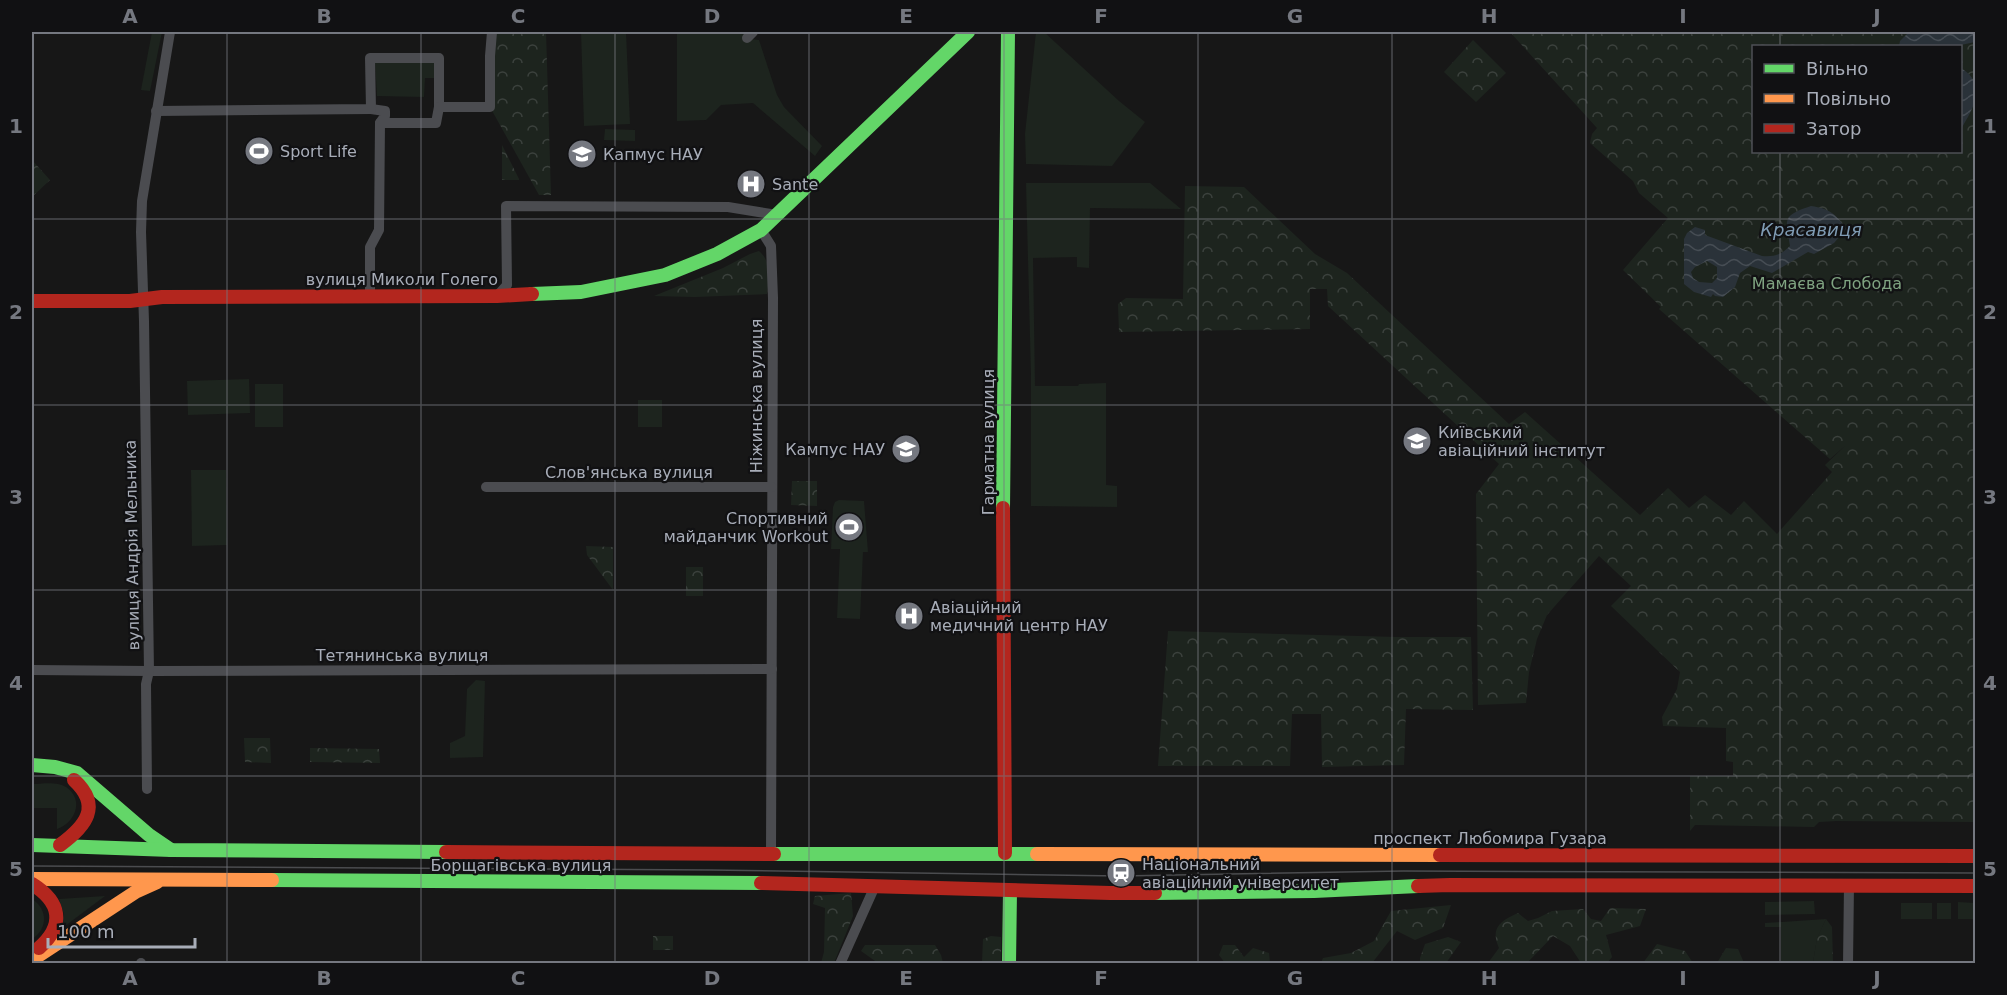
<svg xmlns="http://www.w3.org/2000/svg" width="2007" height="995" viewBox="0 0 2007 995" font-family="'DejaVu Sans',sans-serif">
<defs>
<pattern id="forest-crowns" width="20" height="18" patternUnits="userSpaceOnUse" patternTransform="scale(1.5)"><rect width="20" height="18" fill="#1d241e"/><path d="M2 6a3 3 0 1 1 6 0M12 15a3 3 0 1 1 6 0" fill="none" stroke="#3b413d"/></pattern>
<pattern id="water-waves" width="16" height="10" patternUnits="userSpaceOnUse" patternTransform="scale(1.5)"><rect width="16" height="10" fill="#2a3239"/><path d="M0 5q4-4 8 0t8 0" fill="none" stroke="#464d54"/></pattern>
</defs>
<rect width="100%" height="100%" fill="#171717"/>
<g fill="#1d241e">
<polygon points="152,32 162,32 150,91 141,90"/>
<polygon points="581,32 626,32 630,124 584,126"/>
<polygon points="677,32 745,32 745,35 751,39 759,40 777,95 784,107 822,146 815,156 753,103 721,105 706,120 677,121"/>
<polygon points="1036,32 1044,32 1119,101 1145,122 1112,166 1026,164 1025,134"/>
<polygon points="375,62 436,62 435,78 425,78 424,97 377,96"/>
<polygon points="605,129 635,130 635,141 604,140"/>
<polygon points="1026,183 1150,183 1181,209 1090,208 1089,268 1077,267 1077,257 1033,258 1035,386 1078,386 1079,384 1106,383 1106,485 1117,486 1117,507 1031,506 1031,375"/>
<polygon points="249,379 250,413 188,415 187,381"/>
<rect x="255" y="384" width="28" height="43"/>
<rect x="638" y="400" width="24" height="27"/>
<polygon points="191,470 226,470 227,545 192,546"/>
<polygon points="839,500 864,501 868,552 863,552 860,619 837,618 840,549 831,549 833,507 835,502"/>
<polygon points="476,680 485,681 483,757 450,758 450,743 465,736 467,689"/>
<path d="M32,784C42,784 57,781 66,787C85,800 75,823 57,829V808H32Z"/>
<polygon points="105,896 61,929 64,914 59,899"/>
<path d="M32,899C48,909 48,929 32,939Z"/>
<polygon points="1814,901 1815,914 1765,915 1765,902"/>
<polygon points="1958,902 1975,903 1975,919 1958,919"/>
<rect x="1901" y="903" width="31" height="16"/>
<rect x="1937" y="903" width="14" height="16"/>
<polygon points="1826,919 1817,939 1813,963 1781,963 1781,927 1765,927 1765,923"/>
</g>
<g fill="url(#forest-crowns)" fill-rule="evenodd">
<polygon points="492,32 546,32 551,195 539,195 490,107"/>
<path d="M1510,32H1975V822L1836,821L1819,822L1814,827L1699,825H1695L1690,831V776H1733V762L1726,761V728L1663,726L1662,717L1677,689L1680,672L1611,606L1631,586L1599,556L1547,615L1537,639L1529,672L1526,703L1478,705L1476,494L1499,464L1328,306L1327,289H1310V329L1119,332L1118,304L1126,298L1183,299L1185,186L1244,187L1315,254L1347,273L1509,424L1525,412L1640,515L1668,488L1689,508L1705,495L1731,515L1744,501L1777,534L1832,472L1825,465L1846,445L1830,459L1659,309L1661,307L1623,270L1668,218L1639,193L1633,181L1590,143L1592,134L1597,128ZM1754,46H1960V152H1754Z"/>
<polygon points="1473,40 1506,73 1476,102 1444,72"/>
<polygon points="502,145 519,179 519,180 502,180"/>
<polygon points="32,160 50,180 32,197"/>
<path d="M759,251C772,262 769,279 767,294L695,297L654,296L723,268L750,254Z"/>
<polygon points="792,481 817,481 817,506 791,505"/>
<polygon points="586,546 613,547 613,590 587,555"/>
<rect x="686" y="567" width="17" height="29"/>
<polygon points="1168,631 1397,637 1471,637 1473,710 1406,709 1404,765 1322,767 1321,714 1292,714 1290,766 1158,766"/>
<polygon points="244,738 270,738 271,763 245,762"/>
<polygon points="310,748 379,749 380,763 310,762"/>
<polygon points="851,893 853,916 834,963 821,963 824,952 825,908 813,904 815,896"/>
<polygon points="1451,905 1443,928 1415,940 1397,931 1372,963 1321,963 1323,958 1351,953 1374,941 1391,911"/>
<path d="M1610,908L1646,909L1640,926L1606,935L1612,957L1607,963H1581L1570,946L1553,936L1527,963H1488L1499,948C1490,928 1500,921 1518,913L1528,921L1538,918L1552,911L1583,909L1591,919L1601,921Z"/>
<polygon points="1826,919 1832,927 1833,963 1813,963 1817,938"/>
<rect x="653" y="936" width="20" height="14"/>
<polygon points="991,936 1001,937 1001,963 982,963 983,939"/>
<polygon points="1448,937 1461,942 1446,963 1420,963 1420,958 1425,944"/>
<polygon points="1657,944 1685,951 1693,963 1643,963"/>
<polygon points="865,945 935,945 941,955 943,963 878,963 861,951"/>
<polygon points="1223,945 1235,945 1244,957 1253,948 1269,953 1270,963 1225,963 1219,955"/>
<polygon points="1726,948 1738,949 1744,963 1717,963"/>
</g>
<g fill="url(#water-waves)" fill-rule="evenodd">
<polygon points="1909,32 1975,32 1975,42 1956,46 1899,46 1900,41"/>
<path d="M1961,68C1988,85 1974,107 1961,129Z"/>
<path d="M1811,206C1830,209 1835,213 1846,229L1834,243L1814,254L1808,252L1772,273L1750,266L1740,273L1735,287L1723,297L1715,296L1713,294L1711,297L1694,292L1684,284V239L1687,233L1695,227L1705,230V235L1762,256C1774,257 1781,255 1790,246C1786,219 1781,216 1811,206ZM1707,261L1717,267V278L1712,283L1699,282L1693,278L1691,272L1695,267Z"/>
</g>
<g fill="none" stroke-linecap="round" stroke-linejoin="round">
<g stroke="#4b4c50" stroke-width="10">
<polyline points="747,38 753,32"/>
<polyline points="371,109 385,111 385,116 380,123"/>
<polyline points="156,111 371,109 370,58 439,58 439,107"/>
<polyline points="761,230 771,246 773,298 771,853"/>
<polyline points="370,295 370,247 379,230 380,123 436,123 439,107 490,107 490,56 492,32"/>
<polyline points="497,296 507,285 506,206 728,207 777,215"/>
<polyline points="486,487 772,487"/>
<polyline points="32,670 149,671 772,669"/>
<polyline points="147,789 146,684 149,671 144,321 141,232 142,201 170,32"/>
<polyline points="141,964 141,963"/>
<polyline points="840,964 875,886"/>
<polyline points="1848,964 1849,885"/>
</g>
<g stroke="#63d668" stroke-width="14">
<polyline points="532,294 581,292 665,275 717,254 761,230 968,32"/>
<polyline points="1003,508 1008,32"/>
<polyline points="32,765 55,767 77,773 149,835 171,850"/>
<polyline points="32,845 171,850 446,852"/>
<polyline points="774,854 1037,854"/>
<polyline points="272,880 761,883"/>
<polyline points="1155,893 1314,891 1418,886"/>
<polyline points="1009,964 1010,891"/>
</g>
<g stroke="#ff974d" stroke-width="14">
<polyline points="1037,854 1440,855"/>
<polyline points="32,879 272,880"/>
<polyline points="32,958 38,956 137,891 157,882"/>
</g>
<g stroke="#b3261e" stroke-width="14">
<polyline points="32,301 130,301 162,297 497,296 532,294"/>
<polyline points="1003,508 1005,853"/>
<path d="M60,845C86,826 102,806 74,780"/>
<polyline points="446,852 774,854"/>
<polyline points="1440,855 1976,856"/>
<polyline points="761,883 1110,893 1155,893"/>
<path d="M32,884C61,902 65,925 39,948"/>
<polyline points="1418,886 1450,885 1976,886"/>
</g>
<polyline stroke="#4b4c4f" stroke-width="1.5" points="32,866 711,870 1120,876 1403,871 1976,873"/>
</g>
<path fill="none" stroke="#757880" stroke-width="1.5" stroke-opacity="0.55" d="M227,32V964M421,32V964M615,32V964M809,32V964M1004,32V964M1198,32V964M1392,32V964M1586,32V964M1780,32V46M1780,152V964M32,219H1976M32,405H1976M32,590H1976M32,776H1976"/>
<defs>
<g id="stadium-disc" transform="scale(1.5)"><circle r="9.5" fill="#757880" stroke="#111113"/><path d="M0-5a6.5 5 0 1 0 0 10a6.5 5 0 1 0 0-10ZM-3.5-1.8h7v3.6h-7Z" fill="#fff"/></g>
<g id="university-disc" transform="scale(1.5)"><circle r="9.5" fill="#757880" stroke="#111113"/><path d="M0-5L7-2L0 1L-7-2ZM-4 1L0 2.5L4 1V4Q0 6-4 4Z" fill="#fff"/></g>
<g id="hospital-disc" transform="scale(1.5)"><circle r="9.5" fill="#757880" stroke="#111113"/><path d="M-5-5h3v3.5h4V-5h3V5h-3V1.5h-4V5h-3Z" fill="#fff"/></g>
<g id="station-disc" transform="scale(1.5)"><circle r="9.5" fill="#757880" stroke="#111113"/><path d="M-3-6H3Q5-6 5-4V2Q5 4 3 4L4.5 6H3L1.5 4h-3L-3 6H-4.5L-3 4Q-5 4-5 2V-4Q-5-6-3-6ZM-3.5-4v3h7v-3ZM-3.5 1v1.5H-2V1ZM2 1v1.5H3.5V1Z" fill="#fff"/></g>
</defs>
<g fill-rule="evenodd">
<use href="#stadium-disc" x="259" y="151"/>
<use href="#university-disc" x="582" y="154"/>
<use href="#hospital-disc" x="751" y="184"/>
<use href="#university-disc" x="1417" y="441"/>
<use href="#university-disc" x="906" y="449"/>
<use href="#stadium-disc" x="849" y="527"/>
<use href="#hospital-disc" x="909" y="616"/>
<use href="#station-disc" x="1121" y="873"/>
</g>
<g text-anchor="middle" dominant-baseline="central" stroke-width="4.5" stroke-linejoin="round" paint-order="stroke">
<g font-size="16" fill="#a8adb8" stroke="#111113" text-anchor="start">
<text x="280" y="151">Sport Life</text>
<text x="603" y="154">Капмус НАУ</text>
<text x="772" y="184">Sante</text>
<text x="1438" y="432">Київський<tspan x="1438" dy="18">авіаційний інститут</tspan></text>
<text x="885" y="449" text-anchor="end">Кампус НАУ</text>
<text x="828" y="518" text-anchor="end">Спортивний<tspan x="828" dy="18">майданчик Workout</tspan></text>
<text x="930" y="607">Авіаційний<tspan x="930" dy="18">медичний центр НАУ</tspan></text>
<text x="1142" y="864">Національний<tspan x="1142" dy="18">авіаційний університет</tspan></text>
</g>
<g font-size="16" fill="#a8adb8" stroke="#111113">
<text x="402" y="279">вулиця Миколи Голего</text>
<text transform="translate(756 396) rotate(-90)">Ніжинська вулиця</text>
<text transform="translate(988 442) rotate(-90)">Гарматна вулиця</text>
<text x="629" y="472">Слов'янська вулиця</text>
<text transform="translate(132 545) rotate(-91)">вулиця Андрія Мельника</text>
<text x="402" y="655">Тетянинська вулиця</text>
<text x="1490" y="838">проспект Любомира Гузара</text>
<text x="521" y="865">Борщагівська вулиця</text>
</g>
<g font-size="16" fill="#7fa381" stroke="#111113">
<text x="1827" y="283">Мамаєва Слобода</text>
</g>
<g font-size="18" font-style="italic" fill="#7f9bb3" stroke="#111113">
<text x="1811" y="229">Красавиця</text>
</g>
</g>
<rect width="2007" height="995" fill="none" stroke="#111113" stroke-width="66"/>
<rect x="1752" y="45" width="210" height="108" fill="#111113" stroke="#4d4f55" stroke-width="1.5"/>
<rect x="1764" y="64" width="30" height="9" fill="#63d668" stroke="#4d4f55" stroke-width="1.5"/>
<text x="1806" y="75" font-size="18" fill="#a8adb8">Вільно</text>
<rect x="1764" y="94" width="30" height="9" fill="#ff974d" stroke="#4d4f55" stroke-width="1.5"/>
<text x="1806" y="105" font-size="18" fill="#a8adb8">Повільно</text>
<rect x="1764" y="124" width="30" height="9" fill="#b3261e" stroke="#4d4f55" stroke-width="1.5"/>
<text x="1806" y="135" font-size="18" fill="#a8adb8">Затор</text>
<path d="M48 938v9h147v-9" fill="none" stroke="#a8adb8" stroke-width="3"/>
<text x="57" y="938" font-size="18" fill="#a8adb8" stroke="#111113" stroke-width="4.5" paint-order="stroke">100 m</text>
<rect x="33" y="33" width="1941" height="929" fill="none" stroke="#757880" stroke-width="2"/>
<g font-size="20" text-anchor="middle" font-weight="bold" fill="#757880">
<text x="130" y="23">A</text>
<text x="324" y="23">B</text>
<text x="518" y="23">C</text>
<text x="712" y="23">D</text>
<text x="906" y="23">E</text>
<text x="1101" y="23">F</text>
<text x="1295" y="23">G</text>
<text x="1489" y="23">H</text>
<text x="1683" y="23">I</text>
<text x="1877" y="23">J</text>
<text x="16" y="133">1</text>
<text x="1990" y="133">1</text>
<text x="16" y="319">2</text>
<text x="1990" y="319">2</text>
<text x="16" y="504">3</text>
<text x="1990" y="504">3</text>
<text x="16" y="690">4</text>
<text x="1990" y="690">4</text>
<text x="16" y="876">5</text>
<text x="1990" y="876">5</text>
<text x="130" y="985">A</text>
<text x="324" y="985">B</text>
<text x="518" y="985">C</text>
<text x="712" y="985">D</text>
<text x="906" y="985">E</text>
<text x="1101" y="985">F</text>
<text x="1295" y="985">G</text>
<text x="1489" y="985">H</text>
<text x="1683" y="985">I</text>
<text x="1877" y="985">J</text>
</g>
</svg>
